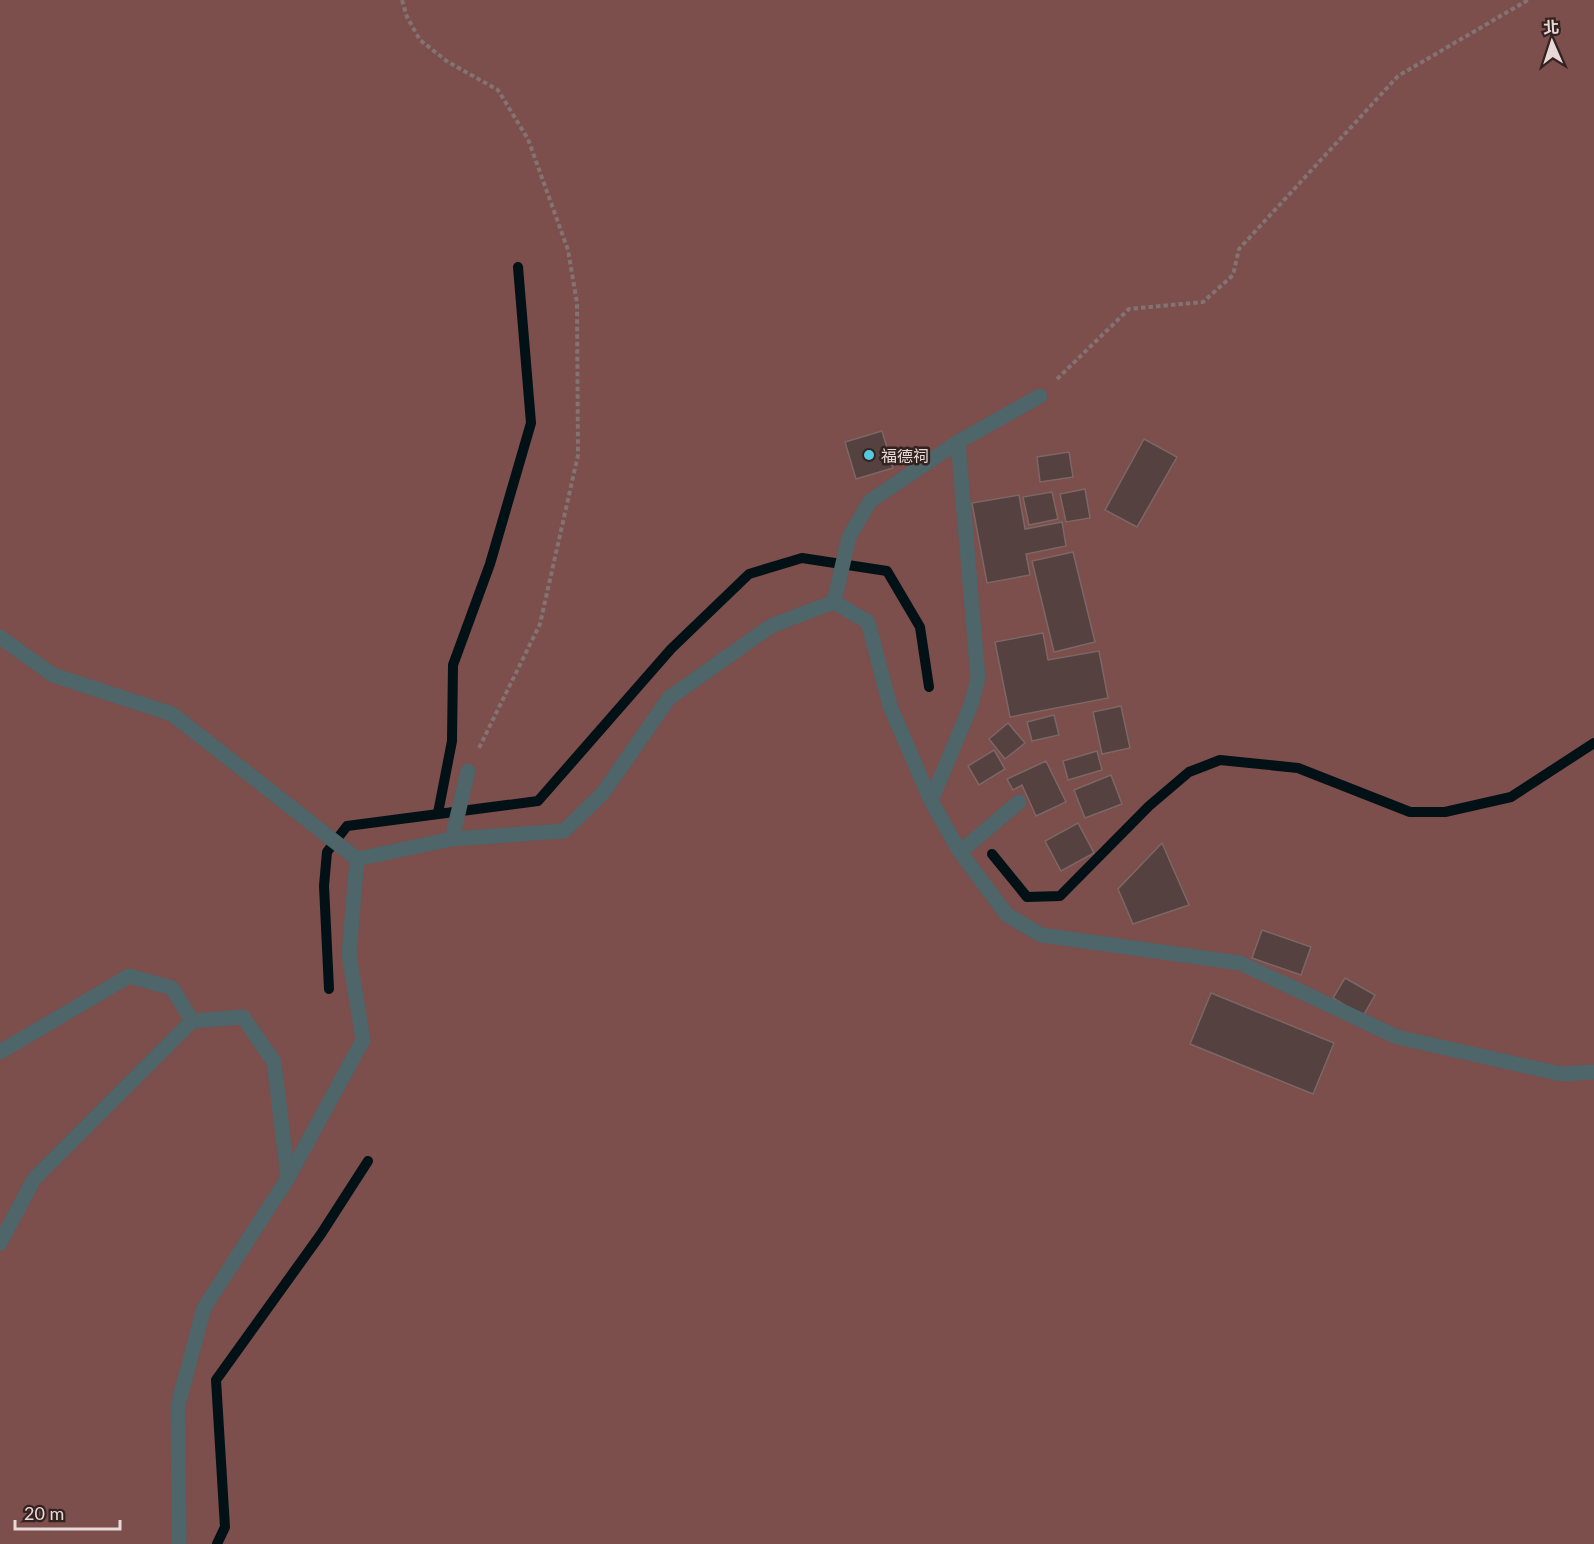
<svg xmlns="http://www.w3.org/2000/svg" width="1594" height="1544" viewBox="0 0 1594 1544" font-family="Lato,'Noto Sans TC',sans-serif">
<rect width="100%" height="100%" fill="#342221"/>
<rect fill="#7c4e4c" x="0" y="0" width="1594" height="1544"/>
<g fill="none" stroke-linecap="round" stroke-linejoin="round">
<g stroke="#021115" stroke-width="10">
<polyline points="438,813 452,741 453,665 490,564 531,423 518,267"/>
<polyline points="992,854 1027,897 1060,896 1149,806 1189,772 1220,760 1298,768 1410,812 1445,812 1511,797 1594,743"/>
<polyline points="329,989 324,886 327,852 347,826 538,801 671,649 749,574 802,558 887,571 920,627 929,687"/>
<polyline points="217,1544 225,1527 216,1380 321,1234 368,1161"/>
</g>
</g>
<g fill="#55413f" stroke="#7d6765" stroke-width="1.5">
<polygon points="882,431 893,468 856,479 845,442"/>
<polygon points="1144,439 1177,457 1137,527 1105,510"/>
<polygon points="1069,452 1073,477 1040,482 1037,457"/>
<polygon points="1085,489 1090,518 1066,522 1060,494"/>
<polygon points="1052,492 1058,519 1029,525 1023,497"/>
<polygon points="1019,495 1025,529 1062,522 1066,546 1026,554 1030,575 987,583 972,503"/>
<polygon points="1073,552 1095,642 1054,652 1032,561"/>
<polygon points="1043,633 1048,660 1099,651 1108,698 1010,717 995,642"/>
<polygon points="1121,706 1130,748 1102,754 1093,712"/>
<polygon points="1054,715 1059,735 1032,741 1027,722"/>
<polygon points="1008,723 1025,743 1005,759 989,739"/>
<polygon points="994,750 1005,769 979,785 968,766"/>
<polygon points="1097,751 1102,770 1068,780 1063,761"/>
<polygon points="1046,761 1066,802 1036,816 1022,785 1013,790 1007,779"/>
<polygon points="1111,775 1122,804 1085,818 1074,790"/>
<polygon points="1078,823 1094,853 1061,871 1045,841"/>
<polygon points="1162,843 1189,905 1133,924 1118,889"/>
<polygon points="1262,930 1311,947 1301,975 1252,958"/>
<polygon points="1345,978 1375,995 1363,1016 1333,998"/>
<polygon points="1211,993 1334,1043 1313,1094 1190,1044"/>
</g>
<g fill="none" stroke-linecap="round" stroke-linejoin="round">
<g stroke="#837372" stroke-width="4" stroke-dasharray="4.5 3" stroke-linecap="butt">
<polyline points="402,0 407,17 420,40 448,62 498,90 528,139 568,250 577,303 578,455 540,624 479,748"/>
<polyline points="1057,379 1129,309 1203,302 1233,275 1239,249 1398,76 1528,0"/>
</g>
<g stroke="#4e6569" stroke-width="15">
<polyline points="834,602 849,537 870,501 958,442 1040,396"/>
<polyline points="0,637 53,675 172,714 357,859"/>
<polyline points="931,801 971,705 978,678 958,442"/>
<polyline points="452,839 468,771"/>
<polyline points="960,852 1019,802"/>
<polyline points="0,1052 129,976 172,988 192,1021 243,1017 274,1062 288,1178"/>
<polyline points="0,1243 34,1179 192,1021"/>
<polyline points="179,1544 178,1405 204,1308 288,1178 363,1040 349,954 357,859 452,839 564,831 603,793 669,698 771,626 834,602 868,622 890,706 931,801 960,852 1007,915 1041,935 1240,963 1397,1037 1561,1074 1594,1072"/>
</g>
</g>
<circle fill="#54cade" stroke="#342221" stroke-width="2" cx="869" cy="455" r="6"/>
<g text-anchor="middle" dominant-baseline="central" stroke-width="5" stroke-linejoin="round" paint-order="stroke">
<g font-size="16" fill="#e6d9d8" stroke="#342221" text-anchor="start">
<text x="881" y="455">福德祠</text>
</g>
</g>
<g transform="translate(1552 42) rotate(357)" stroke="#342221" stroke-width="4.5" paint-order="stroke">
<path d="M0-4.5L10 22L0 15L-10 22Z" fill="#e6d9d8"/>
<text y="-9" font-size="16" font-weight="bold" text-anchor="middle" fill="#e6d9d8">北</text>
</g>
<path d="M15 1520v9h105v-9" fill="none" stroke="#e6d9d8" stroke-width="3"/>
<text x="24" y="1520" font-size="18" fill="#e6d9d8" stroke="#342221" stroke-width="4.5" paint-order="stroke">20 m</text>
</svg>
